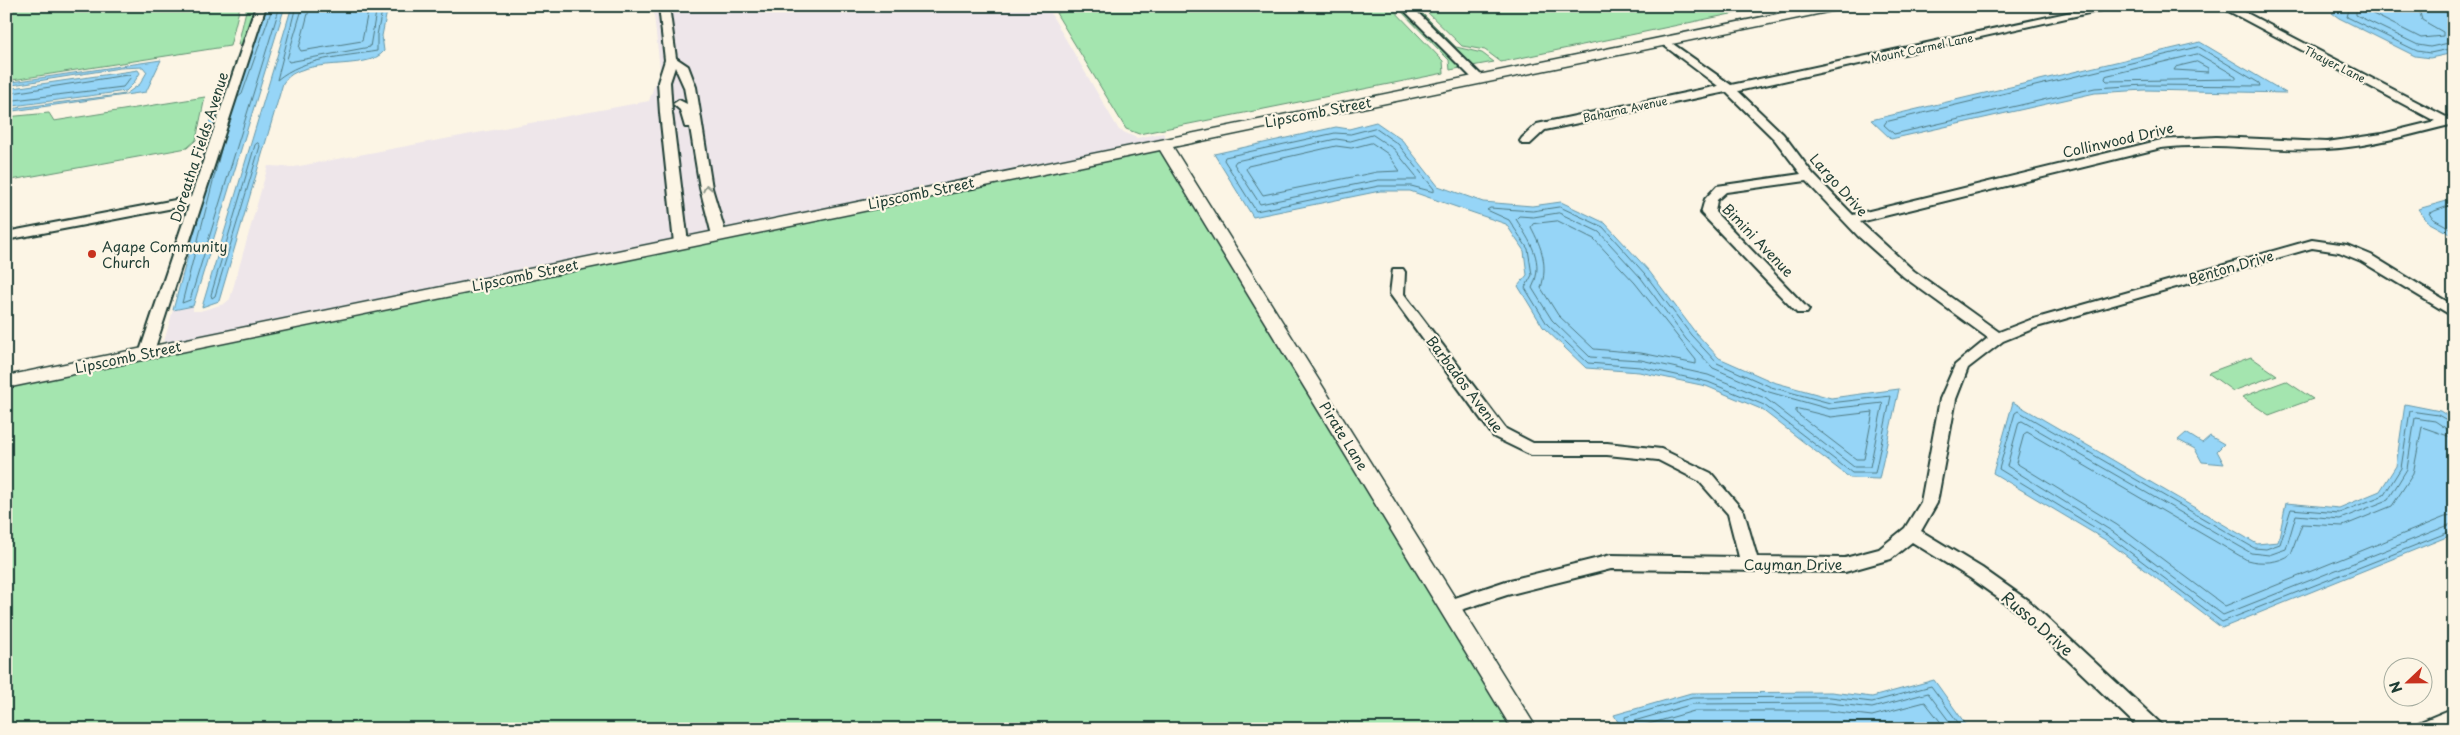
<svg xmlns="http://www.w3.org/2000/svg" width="2460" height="735" viewBox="0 0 2460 735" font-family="'Playpen Sans',sans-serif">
<rect width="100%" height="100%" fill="#fcf5e5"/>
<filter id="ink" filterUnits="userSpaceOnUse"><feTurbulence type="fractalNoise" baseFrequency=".02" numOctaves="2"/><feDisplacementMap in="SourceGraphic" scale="10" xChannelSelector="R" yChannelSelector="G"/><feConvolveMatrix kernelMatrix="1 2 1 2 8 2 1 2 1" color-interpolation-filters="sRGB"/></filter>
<g filter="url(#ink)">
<polygon fill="#eee6ea" points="653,6 1062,6 1064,9 1053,11 1051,14 1119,130 1137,138 1163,133 1166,138 854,206 163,345 173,310 193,306 193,311 200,311 224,304 230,299 268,166 294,167 649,101 660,69"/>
<g fill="#a4e5af" stroke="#629172">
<polygon points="6,6 240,6 230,46 6,81"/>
<polygon points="247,6 268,6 255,42 238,45"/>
<polygon points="1101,6 1390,6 1443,61 1444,73 1139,134 1126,129 1056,13"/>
<polygon points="1396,6 1415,6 1456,47 1482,53 1494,62 1450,70 1449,60"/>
<polygon points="1421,6 1769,6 1501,62 1485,50 1462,46"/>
<polygon points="205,97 196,140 187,148 6,181 6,117 49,113 54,121"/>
<polygon points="1163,143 1525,729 6,729 6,382"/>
<polygon points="2251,357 2277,375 2233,391 2208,373"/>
<polygon points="2286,381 2313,399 2269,415 2242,397"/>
</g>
<g fill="#96d5f7" stroke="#6698a9">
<polygon points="268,6 285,6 193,306 173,310 220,139 202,141 219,97 237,93"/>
<path d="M292,6H388L382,36L384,51C367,73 302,54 283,83L219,301L202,307Z"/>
<polygon points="2354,6 2432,6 2454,16 2454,53 2430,58 2415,56 2339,18 2332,13"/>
<polygon points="2200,42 2286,93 2145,90 2095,93 1891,139 1871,120"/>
<polygon points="161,60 146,92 6,112 9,109 126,94 140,84 147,72 143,67 120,68 6,86 6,83"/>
<polygon points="138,70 140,73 133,84 126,91 6,107 6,89"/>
<polygon points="1376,122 1402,140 1438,186 1483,202 1532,206 1561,202 1605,223 1649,271 1695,332 1719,358 1773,382 1831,398 1899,389 1879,479 1850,478 1761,409 1706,386 1639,372 1586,368 1543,327 1518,286 1527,275 1524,251 1506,224 1410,191 1380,191 1253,217 1214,154 1336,127 1349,129"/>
<polygon points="2454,199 2454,236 2428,222 2418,209"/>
<polygon points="2013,402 2257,544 2278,542 2286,503 2339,508 2380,491 2396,466 2405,404 2440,411 2454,420 2454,534 2222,628 2107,541 1993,473"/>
<polygon points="2186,433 2202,443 2210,436 2224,444 2217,451 2224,464 2202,462 2195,449 2178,440"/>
<polygon points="1934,680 1969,729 1622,729 1614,715 1691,693 1831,692 1872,697"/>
</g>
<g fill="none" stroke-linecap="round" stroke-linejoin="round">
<g stroke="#4f7a82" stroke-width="1">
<path d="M296,6L277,80C304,57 343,57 377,51V35L383,6"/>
<polyline points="303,6 287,59 289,62 370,47 377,6"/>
<polyline points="310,6 299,48 301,51 362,41 369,6"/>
<polyline points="2350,6 2347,17 2417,51 2430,53 2454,48"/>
<polyline points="2356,6 2356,15 2418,45 2430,47 2454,42"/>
<polyline points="2364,6 2365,10 2421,38 2443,36 2443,32 2422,20 2418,6"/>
<polygon points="2199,47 2259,83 2260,86 2145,85 2095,88 1894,134 1884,125 1886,122"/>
<polygon points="2198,54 2236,76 2236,79 2107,81 2105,79 2106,76"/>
<polygon points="2197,62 2208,68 2208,72 2174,70 2176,67"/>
<polyline points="6,94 120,76 129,75 131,77 123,87 6,101"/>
<polyline points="237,98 242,94 273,6"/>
<polygon points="1375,128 1398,144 1434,189 1434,192 1411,186 1379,186 1256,211 1224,160 1225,157 1335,133 1350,134"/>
<polygon points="1373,135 1394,149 1416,176 1416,180 1378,180 1260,204 1234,164 1236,161 1336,139 1350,141"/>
<polyline points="224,138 182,303 190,300 280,6"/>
<polygon points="258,143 260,146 255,163 215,296 212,298 211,295 255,145"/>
<polygon points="1372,143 1388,154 1400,171 1377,172 1263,195 1246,169 1248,166 1336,146 1351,148"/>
<polyline points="2454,204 2429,213 2432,218 2454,230"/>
<polygon points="1560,207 1603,227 1645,274 1691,335 1717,363 1771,387 1830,403 1891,396 1875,473 1852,473 1764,405 1708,382 1640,367 1588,363 1547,324 1525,288 1532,275 1528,249 1509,220 1487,210 1490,208 1532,211"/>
<path d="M1559,213L1599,232L1641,278L1686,339L1713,368L1769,392L1829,409L1883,403L1870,467H1854L1765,398L1708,375L1641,360L1590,357L1552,320L1532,288C1545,261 1530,242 1516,219L1519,216L1533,217Z"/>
<path d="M1558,221L1594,239L1635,283L1696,360V364L1641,353L1594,349L1558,315L1541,288C1548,265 1542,248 1531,227L1533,224Z"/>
<polygon points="1799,409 1831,417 1873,412 1864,459 1856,459 1796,413 1796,410"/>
<polyline points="2454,424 2438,415 2410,411 2401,468 2384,495 2339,513 2291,509 2280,544 2266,549 2254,548 2018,411 2015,413 1999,469 2110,537 2222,622 2454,530"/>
<polyline points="2454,430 2447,429 2435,421 2415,418 2407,469 2388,500 2340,519 2296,515 2286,549 2269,555 2251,553 2022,421 2019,422 2007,466 2113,532 2223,615 2454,523"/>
<path d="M2454,438L2422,427L2413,474L2392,506L2343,526L2302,524L2291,554C2280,563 2260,564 2247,560L2027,432L2024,434L2016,463L2117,525L2225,606L2445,517L2454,516"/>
<polyline points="1626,729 1625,717 1692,698 1830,697 1872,702 1931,686 1963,729"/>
<polyline points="1633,729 1634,721 1693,704 1830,703 1872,708 1928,693 1955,729"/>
<polyline points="1640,729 1642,726 1694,711 1829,711 1872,716 1925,702 1946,729"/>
</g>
<g stroke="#1f3d34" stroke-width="4">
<g id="minor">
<polygon points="256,6 266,6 153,354 146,359 141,357 139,354 189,205 6,240 6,232 191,197"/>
<polygon points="659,6 669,6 676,58 688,66 696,87 712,188 726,235 719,239 712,235 700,188 690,127 685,127 680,110 673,104 679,100 687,104 684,87 675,67 670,82 672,113 688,243 681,247 674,243 660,113 658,82 665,60"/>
<polygon points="1400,6 1411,6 1483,77 1483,81 1475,81"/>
<path d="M2099,6H2120L1738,91L1783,134L1813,174L1853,215L2161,140L2216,137L2327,142L2382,134L2435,121L2219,6H2233L2448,118L2454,116V124C2412,134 2369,147 2326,149C2271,152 2216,141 2161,148L1860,222L1914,271L1999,332L2030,320L2312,240L2347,245L2371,255L2454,306V317L2361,261L2339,252L2312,248L2040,326L2003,341L1968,368L1956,399L1937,503L1921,531L1982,568L2030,602L2160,723L2163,729H2140L2018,612L1970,578L1912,542L1891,559L1845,572L1611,569L1507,595L1449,614L1443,612L1440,607L1443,602L1506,581L1611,555L1739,557L1728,514L1699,481L1658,460L1607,455H1531L1494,437L1390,294L1393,269H1403L1405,272L1404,294L1506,429L1533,443H1607L1661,449L1711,473L1744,512L1757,557L1845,558L1879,549L1905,528L1921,502L1940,399L1955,365L1988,338L1904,277L1858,236L1806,181L1726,192L1717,200L1715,212L1809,310L1807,313H1797L1701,213L1705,199L1717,186L1801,174L1775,140L1726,92L1545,130L1530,144H1522L1520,141L1522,138L1537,124L1718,86L1662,44V40L1666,39L1731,85Z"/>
<polygon points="2454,708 2454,725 2446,729 2415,729 2418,723"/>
</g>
</g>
<g stroke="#1f3d34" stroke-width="3">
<polygon id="tertiary" points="1816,6 1843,6 1837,10 1173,147 1537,729 1512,729 1160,150 6,388 6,376"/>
</g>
<use href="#minor" fill="#fcf5e5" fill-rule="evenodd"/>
<use href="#tertiary" fill="#fcf5e5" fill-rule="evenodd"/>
</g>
<defs><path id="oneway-chevron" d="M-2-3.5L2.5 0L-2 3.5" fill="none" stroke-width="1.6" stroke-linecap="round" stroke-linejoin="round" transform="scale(1.25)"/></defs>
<use stroke="#8e998c" href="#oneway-chevron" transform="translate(707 188) rotate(-102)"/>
</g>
<circle fill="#c8321e" stroke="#fcf5e5" stroke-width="2" cx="92" cy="254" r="5"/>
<g text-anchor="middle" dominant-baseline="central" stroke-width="4.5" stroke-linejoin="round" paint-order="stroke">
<g font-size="11" fill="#1f3d34" stroke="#fcf5e5">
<text transform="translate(1922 48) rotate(-12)">Mount Carmel Lane</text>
<text transform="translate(2335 64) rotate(27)">Thayer Lane</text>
<text transform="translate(1625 109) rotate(-12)">Bahama Avenue</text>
</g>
<g font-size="14" fill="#1f3d34" stroke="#fcf5e5">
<text transform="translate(1318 112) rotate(-11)">Lipscomb Street</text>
<text transform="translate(2118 140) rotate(-13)">Collinwood Drive</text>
<text transform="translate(199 147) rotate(-72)">Doreatha Fields Avenue</text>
<text transform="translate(1839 185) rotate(48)">Largo Drive</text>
<text transform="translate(921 193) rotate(-12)">Lipscomb Street</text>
<text transform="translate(1758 240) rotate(46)">Bimini Avenue</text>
<text transform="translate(2231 267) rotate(-16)">Benton Drive</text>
<text transform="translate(525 275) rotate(-12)">Lipscomb Street</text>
<text transform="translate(128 357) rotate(-12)">Lipscomb Street</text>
<text transform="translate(1465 384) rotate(53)">Barbados Avenue</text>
<text transform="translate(1344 436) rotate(58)">Pirate Lane</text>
<text x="1793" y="564">Cayman Drive</text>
</g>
<g font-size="14" fill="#1f3d34" stroke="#fcf5e5" text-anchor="start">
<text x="102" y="246">Agape Community<tspan x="102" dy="16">Church</tspan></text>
</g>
<g font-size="16" fill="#1f3d34" stroke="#fcf5e5">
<text transform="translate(2038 623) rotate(41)">Russo Drive</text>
</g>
</g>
<rect width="2460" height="735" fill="none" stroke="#fcf5e5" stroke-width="25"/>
<rect x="12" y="12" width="2435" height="710" fill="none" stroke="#1f3d34" stroke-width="2" filter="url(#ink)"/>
<g transform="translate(2408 682) rotate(248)"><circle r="24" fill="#fcf5e5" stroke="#a4ab9e"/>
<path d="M0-4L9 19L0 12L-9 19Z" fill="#c8321e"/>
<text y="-8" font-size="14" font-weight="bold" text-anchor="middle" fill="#1f3d34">N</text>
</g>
</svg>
